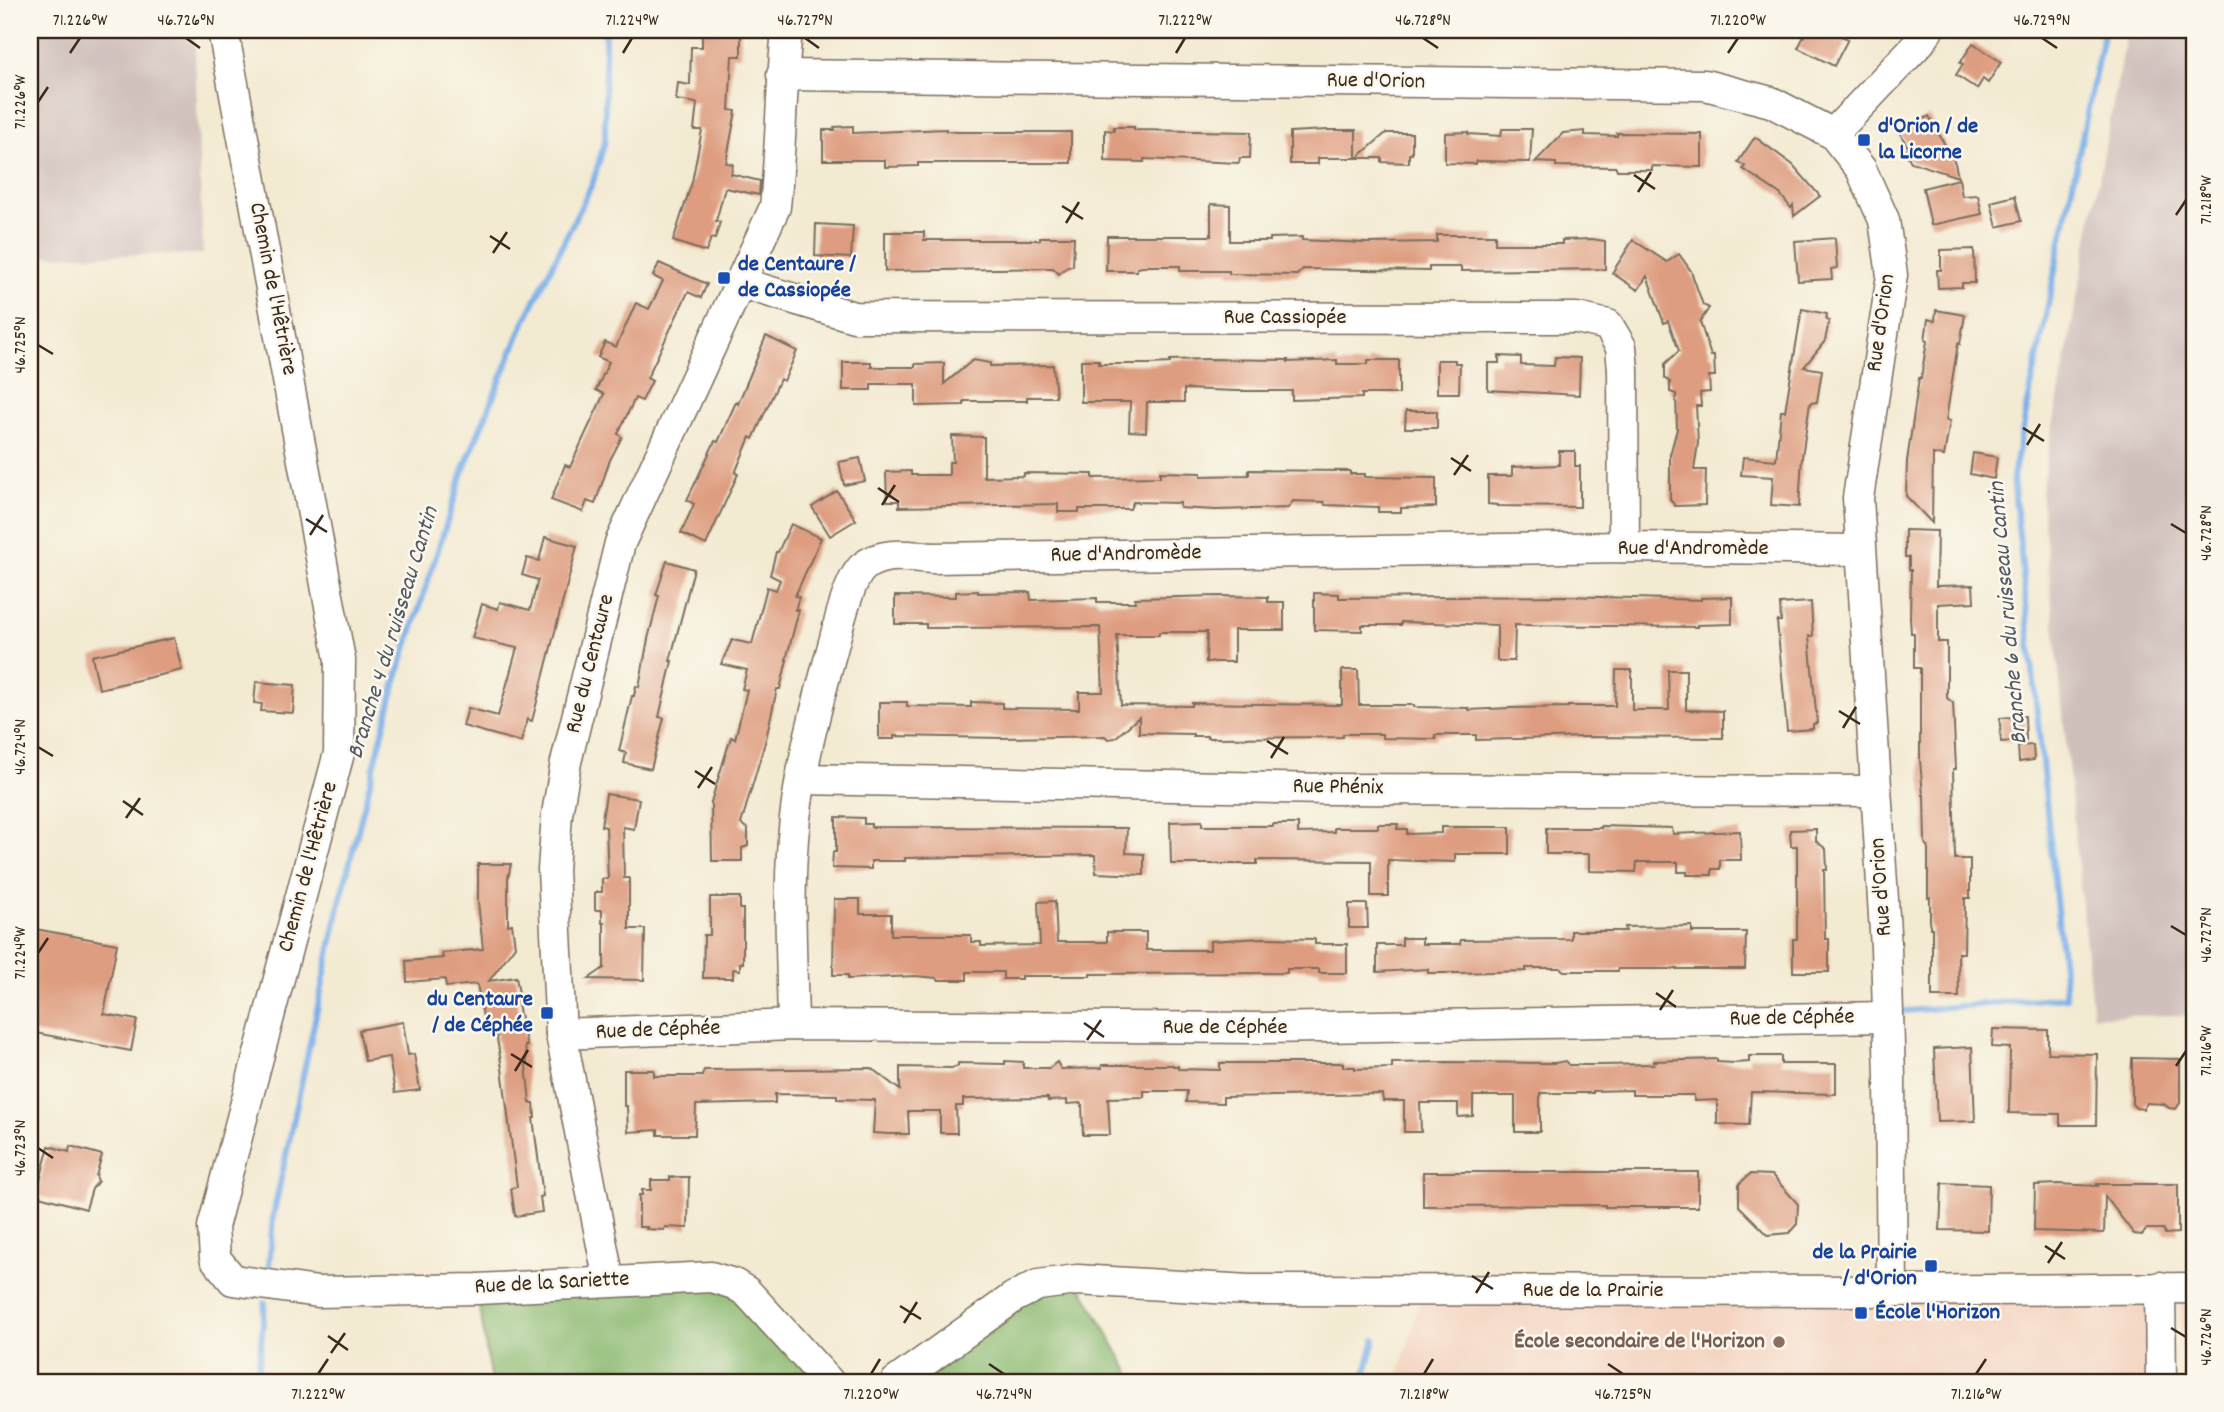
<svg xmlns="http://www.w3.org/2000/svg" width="2224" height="1412" viewBox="0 0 2224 1412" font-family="Dekko,sans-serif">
<rect width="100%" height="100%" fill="#fbf7ec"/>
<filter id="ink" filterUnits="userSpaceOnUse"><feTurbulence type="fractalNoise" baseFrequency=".0143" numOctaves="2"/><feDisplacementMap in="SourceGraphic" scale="14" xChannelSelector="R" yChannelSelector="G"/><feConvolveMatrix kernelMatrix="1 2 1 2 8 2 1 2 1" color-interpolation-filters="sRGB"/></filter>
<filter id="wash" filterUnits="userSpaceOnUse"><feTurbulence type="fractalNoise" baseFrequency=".00686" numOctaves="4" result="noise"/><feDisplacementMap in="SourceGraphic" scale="28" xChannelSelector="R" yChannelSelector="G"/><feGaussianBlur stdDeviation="1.57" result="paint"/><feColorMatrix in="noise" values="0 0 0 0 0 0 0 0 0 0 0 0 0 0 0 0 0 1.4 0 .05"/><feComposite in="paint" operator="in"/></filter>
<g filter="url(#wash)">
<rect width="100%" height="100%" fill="#f3ead2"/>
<g fill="#f4d3c0">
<polygon points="2149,1299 2150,1382 1397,1382 1420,1302"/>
<polygon points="2180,1303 2194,1303 2194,1382 2183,1382"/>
</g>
<g fill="#d0c0bc">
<polygon points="30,30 194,30 203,254 30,256"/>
<polygon points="2127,30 2194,30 2194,1015 2093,1016 2041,491"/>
</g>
<g fill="#8cba72" stroke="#647248" stroke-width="2">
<polygon points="711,1277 829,1382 491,1382 477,1289"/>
<polygon points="1077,1280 1135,1382 896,1382 1014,1297"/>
</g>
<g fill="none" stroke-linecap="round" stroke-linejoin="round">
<g stroke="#7bb0e9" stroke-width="6">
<polyline points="1905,1011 2066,997 2013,477 2104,30"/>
<polyline points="269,1267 273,1216 342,893 397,677 465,466 523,325 593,182 605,141 605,30"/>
<polyline points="257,1382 265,1303"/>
<polyline points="1363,1382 1375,1340"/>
</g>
</g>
<g id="blocks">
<g fill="#de9d80">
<polygon points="702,30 741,30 741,56 732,56 729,110 736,111 726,163 733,164 731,174 760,181 759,195 725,188 716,221 720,222 715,239 711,238 706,252 673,241 692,182 702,130 694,130 697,103 676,100 678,83 690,85 691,47 702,47"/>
<polygon points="1807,30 1839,30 1837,34 1848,39 1834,66 1798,48"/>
<polygon points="1973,43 2001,62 1988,83 1983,79 1977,89 1956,75 1963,64 1960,63"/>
<polygon points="1929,116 1955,163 1958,177 1911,162 1906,153 1908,147 1899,132"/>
<polygon points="853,126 853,133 946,129 946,131 958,132 1071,132 1071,163 918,163 918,166 885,167 885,160 823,160 823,130 835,130 834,127"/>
<polygon points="1114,127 1134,127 1134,130 1251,132 1250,158 1240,158 1239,163 1144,159 1144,162 1105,161 1105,130 1114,131"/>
<polygon points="1502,129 1532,129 1530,162 1476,161 1476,164 1445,163 1445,133 1468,132 1468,134 1501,136"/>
<polygon points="1328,130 1356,130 1356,158 1318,158 1318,164 1290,164 1290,132"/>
<polygon points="1585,131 1585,135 1617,136 1617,133 1702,134 1702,167 1652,166 1652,170 1617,170 1616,167 1556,166 1556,163 1535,162 1563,133"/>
<polygon points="1386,133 1412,133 1412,154 1409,154 1409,163 1382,162 1382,158 1357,158"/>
<polygon points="1755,137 1793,165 1820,196 1794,216 1793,205 1791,208 1780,194 1743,169 1745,166 1738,162"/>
<polygon points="1959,179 1962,196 1978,195 1982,214 1931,225 1923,188"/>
<polygon points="2015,196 2021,221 1997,227 1991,202"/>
<polygon points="1211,204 1230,205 1230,241 1270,241 1270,238 1302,237 1302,240 1365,243 1437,242 1437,235 1495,235 1495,244 1562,244 1562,240 1592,239 1605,241 1605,269 1461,271 1461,267 1429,267 1429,271 1303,269 1297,275 1229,274 1229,271 1180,271 1180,266 1149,266 1137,268 1137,271 1106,271 1107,236 1211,236"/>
<polygon points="816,224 853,226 851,258 815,256"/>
<polygon points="885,232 924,232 924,240 1040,240 1040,237 1074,237 1073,266 1067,267 1059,274 1053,268 885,271"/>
<polygon points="1835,238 1837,268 1831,269 1832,279 1798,281 1795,241"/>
<polygon points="1633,240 1667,262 1679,254 1691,271 1703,305 1709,308 1700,322 1711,356 1714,356 1715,376 1709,376 1710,392 1700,393 1701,406 1696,406 1698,443 1694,470 1706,470 1705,505 1675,506 1670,499 1670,455 1677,429 1676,394 1670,392 1670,382 1665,378 1665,364 1679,351 1668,321 1664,323 1647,276 1638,290 1612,273"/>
<polygon points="1974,249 1975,283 1962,283 1962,287 1938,288 1937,270 1941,270 1941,250"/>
<polygon points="659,263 707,284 701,298 688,292 647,378 652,381 642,401 635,398 618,434 622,437 610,460 595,504 587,501 583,512 551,500 565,465 570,467 604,394 596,390 609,362 598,357 605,342 616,347 636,303 649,309 663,281 653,276"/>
<polygon points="1802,309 1827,314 1826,320 1829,321 1825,341 1804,367 1822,370 1817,402 1810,403 1802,457 1799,507 1771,505 1773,477 1741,475 1743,457 1776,460 1781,411 1785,411"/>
<polygon points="1936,310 1965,315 1960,344 1958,343 1946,420 1950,421 1944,456 1933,454 1932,523 1906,496 1907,461 1919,378 1921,378 1927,341 1925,340 1928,319 1935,321"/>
<polygon points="766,336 797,351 784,381 780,379 753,439 750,437 735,473 738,474 706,545 681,533 694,504 687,500 715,441 718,442 736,402 738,404"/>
<polygon points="1499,356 1521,357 1521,365 1554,366 1555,357 1580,358 1579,395 1488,390 1488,363 1499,363"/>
<polygon points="1209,359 1288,360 1288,362 1337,360 1337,364 1368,364 1368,360 1399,360 1399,394 1362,394 1362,398 1292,400 1292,391 1236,391 1184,389 1184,402 1147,402 1146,432 1129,431 1130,402 1081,402 1081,360 1099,360 1099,364 1150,364 1170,363 1170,360"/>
<polygon points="973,360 990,363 990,366 1053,365 1056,397 1027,397 1027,401 964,401 964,405 916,406 916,384 871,384 871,390 843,390 843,362 871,362 871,367 915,367 915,364 944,363 944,384"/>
<polygon points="1437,360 1455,360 1455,363 1460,363 1459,393 1437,393"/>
<polygon points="1406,411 1437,411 1437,428 1405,428"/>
<polygon points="952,436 984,437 984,477 1024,476 1024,473 1093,474 1093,478 1160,477 1160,472 1201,473 1201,476 1249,475 1249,470 1350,471 1350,474 1365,474 1365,477 1436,478 1436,507 1401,508 1401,512 1378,512 1378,507 1325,505 1324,502 1293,501 1288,508 1215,510 1180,508 1180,503 1133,502 1130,509 1079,509 1079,512 1058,512 1058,504 899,507 899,501 887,501 886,472 911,471 911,475 949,475 949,462 953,462"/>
<polygon points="1559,451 1575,451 1575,466 1580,466 1580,507 1497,506 1497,505 1488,504 1488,476 1512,476 1512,467 1559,465"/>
<polygon points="1973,453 1997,457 1994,479 1970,474"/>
<polygon points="860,458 865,481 844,485 839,462"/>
<polygon points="837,491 856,520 830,536 812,507"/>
<polygon points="791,524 821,538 795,596 799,597 795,610 799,610 786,660 787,660 780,689 777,689 766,739 741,824 748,829 748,846 742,848 742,861 712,861 711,802 731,737 735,739 747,690 742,689 747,670 721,664 732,640 752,644 767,587 776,590 780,580 770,575 776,552 778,552"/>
<polygon points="1905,530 1937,531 1936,586 1973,585 1974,602 1938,604 1938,642 1947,642 1947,698 1953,703 1956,769 1953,769 1955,859 1970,859 1970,898 1965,898 1964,953 1958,953 1959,997 1932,997 1932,928 1930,928 1930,897 1928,898 1928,848 1925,843 1924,795 1923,795 1920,760 1920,668 1914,668 1914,633 1911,633 1910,618 1911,570 1909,570 1909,557 1905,557"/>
<polygon points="545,537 577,546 532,721 527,719 521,742 463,726 468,708 498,716 517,648 472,638 482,604 498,609 500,602 530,610 538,580 522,575 527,558 539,561"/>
<polygon points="667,561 694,569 670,661 672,661 659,717 664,718 651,769 624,763 626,753 619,751 632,696 634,696 636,686 639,687 648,639 659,596 656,595"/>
<polygon points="978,591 978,593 1030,592 1031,600 1097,598 1097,602 1135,602 1135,598 1219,596 1268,597 1268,602 1284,602 1284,630 1234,630 1234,662 1206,662 1207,632 1159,632 1159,635 1117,635 1121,705 1192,706 1192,703 1342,705 1342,670 1358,670 1359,705 1414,705 1414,707 1469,708 1469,710 1509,708 1568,707 1568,706 1615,706 1616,670 1632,670 1632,710 1669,710 1668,670 1686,670 1686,710 1723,711 1723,738 1584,737 1476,740 1476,735 1435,735 1436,739 1382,738 1382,734 1343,734 1343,737 1207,738 1207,736 1193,736 1193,734 1139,733 1139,717 1115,738 1108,739 1105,736 1002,738 894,736 894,739 879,739 879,702 907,702 907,706 971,707 971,702 1002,703 1002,708 1079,709 1079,692 1103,692 1100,627 926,628 926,624 895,624 895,596 956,597 956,592"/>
<polygon points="1314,593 1339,594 1339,598 1566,596 1701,600 1701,598 1732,597 1732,624 1697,625 1697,627 1515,625 1514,661 1497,661 1497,625 1401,622 1401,625 1362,625 1362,631 1314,630"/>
<polygon points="1811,602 1813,636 1809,636 1817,723 1813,724 1813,729 1787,731 1777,621 1781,621 1780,604"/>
<polygon points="174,638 182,670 99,689 92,656"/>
<polygon points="256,682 295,685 293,713 261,711 262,704 254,703"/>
<polygon points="2025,716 2026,740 2001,742 2000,718"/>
<polygon points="2033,745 2034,760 2019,762 2018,746"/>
<polygon points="606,794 639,799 634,829 623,827 624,878 629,878 629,929 645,929 644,980 588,979 604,968 604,923 602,923 602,910 595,910 595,892 602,892 602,879 608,879 606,827 601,826"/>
<polygon points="836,817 864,818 864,824 871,824 871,827 1127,828 1126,853 1144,854 1144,875 1096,873 1095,855 905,858 905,861 871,861 871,869 832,868 833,852 836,852"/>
<polygon points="1202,821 1202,826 1273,826 1273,824 1298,824 1298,833 1334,832 1334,828 1378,828 1378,824 1398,824 1397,829 1407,829 1407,834 1441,833 1441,827 1510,827 1510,854 1455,854 1455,862 1388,860 1388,896 1371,896 1371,861 1257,860 1257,864 1171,864 1170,822"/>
<polygon points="1601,826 1672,828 1673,834 1740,831 1741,860 1720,860 1720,869 1712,869 1712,875 1687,875 1687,872 1678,872 1678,862 1637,862 1636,872 1589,871 1589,854 1546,854 1546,828 1601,828"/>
<polygon points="1816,829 1816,841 1826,849 1827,870 1824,870 1825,939 1829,939 1829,972 1793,972 1793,939 1797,939 1797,846 1791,846 1790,830"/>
<polygon points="478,864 511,864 508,878 508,925 512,924 515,946 489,981 516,977 520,999 517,1000 527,1046 525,1046 527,1064 526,1065 530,1103 534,1103 535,1118 533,1118 543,1196 540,1197 542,1212 515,1216 511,1188 517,1187 502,1068 496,1033 486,1033 477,984 446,987 445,979 407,982 406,961 443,958 442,953 483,949 478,902"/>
<polygon points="710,897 740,897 740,909 743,909 743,963 740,963 740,970 733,969 733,978 703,978 704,935 710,935"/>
<polygon points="834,899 860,899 860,914 891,914 891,935 971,935 971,942 981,942 981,946 1040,945 1038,902 1055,901 1057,942 1107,942 1107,932 1146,932 1146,950 1210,950 1210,941 1263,938 1315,939 1315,944 1347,944 1347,973 1319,973 1319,969 1287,969 1287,973 1090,974 1090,976 1021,976 1021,979 1003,979 1003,972 967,972 967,980 937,980 937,978 915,976 848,979 848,975 833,975"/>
<polygon points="1349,904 1367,904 1368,928 1349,928"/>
<polygon points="1692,926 1692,932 1746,932 1745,969 1618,969 1618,971 1564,971 1560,968 1526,968 1526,971 1458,973 1428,973 1428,969 1377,972 1377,945 1402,945 1402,938 1422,938 1422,944 1460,944 1461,940 1571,939 1571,931 1626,931 1625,927"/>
<polygon points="30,928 117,944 104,1014 137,1020 131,1051 30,1032"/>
<polygon points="403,1022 408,1055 414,1054 420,1090 395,1093 389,1057 365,1061 359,1030"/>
<polygon points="1993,1029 2048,1030 2048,1053 2097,1054 2096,1125 2060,1125 2060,1114 2009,1113 2010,1048 1992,1047"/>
<polygon points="1972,1047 1975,1121 1937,1122 1934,1049"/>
<polygon points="1749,1056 1781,1056 1781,1064 1836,1064 1836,1094 1751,1092 1749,1125 1717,1124 1717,1100 1694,1101 1694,1095 1632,1095 1632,1090 1593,1091 1593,1093 1540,1093 1540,1132 1515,1132 1515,1096 1473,1096 1473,1116 1458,1117 1458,1103 1420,1103 1421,1132 1404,1132 1404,1101 1383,1101 1382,1094 1223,1097 1223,1103 1186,1102 1187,1091 1144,1091 1144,1097 1108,1098 1110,1135 1083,1135 1082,1103 1067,1104 1067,1100 1048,1101 1048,1098 963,1099 963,1106 956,1106 957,1133 940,1133 940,1111 908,1111 909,1134 889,1134 873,1133 875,1100 837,1099 837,1095 775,1094 775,1103 696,1105 695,1135 658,1135 658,1130 628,1132 627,1106 624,1106 624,1070 654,1070 654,1076 702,1076 704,1070 871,1068 900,1090 900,1067 952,1068 958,1066 958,1063 1005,1064 1005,1061 1023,1062 1023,1068 1049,1068 1057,1062 1061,1069 1102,1068 1102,1065 1173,1065 1173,1066 1178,1066 1178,1069 1220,1070 1220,1063 1343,1063 1343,1067 1355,1067 1355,1069 1392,1068 1392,1063 1444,1062 1555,1063 1565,1061 1569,1065 1602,1065 1654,1064 1654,1061 1717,1059 1717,1062 1734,1063 1749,1062"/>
<polygon points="2132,1058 2180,1059 2180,1103 2176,1109 2169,1108 2164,1104 2147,1103 2143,1109 2136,1108 2132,1104"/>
<polygon points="49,1146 69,1152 70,1146 102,1155 96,1176 98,1181 92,1189 86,1209 39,1196 39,1192 37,1192"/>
<polygon points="1423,1172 1698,1172 1698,1207 1605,1207 1605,1205 1423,1206"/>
<polygon points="1750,1174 1772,1175 1798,1204 1797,1224 1789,1233 1768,1235 1739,1206 1739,1184"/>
<polygon points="670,1177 689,1177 688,1228 665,1227 664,1230 646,1229 647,1227 639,1227 639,1195 642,1195 642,1190 651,1190 651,1180 670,1180"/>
<polygon points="1942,1183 1989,1185 1988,1231 1940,1230"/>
<polygon points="2058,1184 2098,1186 2097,1184 2178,1184 2178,1233 2165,1234 2163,1229 2147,1229 2142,1235 2134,1234 2105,1196 2104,1233 2034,1231 2035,1185"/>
</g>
</g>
</g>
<g filter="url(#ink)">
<use href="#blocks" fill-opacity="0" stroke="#7b6d5d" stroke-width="2"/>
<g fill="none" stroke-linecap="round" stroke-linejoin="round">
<g stroke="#7b6d5d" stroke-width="33">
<g id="minor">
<polyline points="223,30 340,660 339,753 213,1227 215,1258 233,1280 318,1292 477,1289 711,1277 734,1284 747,1292 829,1382"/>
<polyline points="782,75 1705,85 1771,102 1833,134 1861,169 1884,220 1892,275 1858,498 1886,948 1890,1078 1892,1291"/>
<polyline points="1833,134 1920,42 1928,30"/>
<polyline points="741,283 854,317 1577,318 1608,325 1621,347 1623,370 1624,547"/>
<polyline points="801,779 1327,789 1875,791"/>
<path d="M793,1025C792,963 788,901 793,839C798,773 816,709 833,646C838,627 849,579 863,567C884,550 911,557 935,558L1624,547L1860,550"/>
<polyline points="561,1034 793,1025 1264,1028 1888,1017"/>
<path d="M609,1281L561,1034L553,870L557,814L566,762L620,543L775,207C781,148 781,89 787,30"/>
<polyline points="2160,1287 2161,1382"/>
<polyline points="896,1382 1014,1297 1038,1285 1077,1280 1249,1290 1892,1291 2194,1288"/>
</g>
</g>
<use href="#minor" stroke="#fff" stroke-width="30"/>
</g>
</g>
<path fill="none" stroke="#3b2a1e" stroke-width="2.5" d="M186,38L200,48M805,38L819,48M1423,38L1438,48M2042,38L2057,48M70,53L80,38M623,53L632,38M1176,53L1185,38M1728,53L1738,38M38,102L48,87M1634,175L1655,189M1638,192L1651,172M1062,206L1083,219M2176,215L2186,200M1066,223L1079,202M490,236L510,249M493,253L507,232M38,345L53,354M2023,428L2044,441M2027,445L2040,424M1451,458L1471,471M1454,475L1468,455M878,488L899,502M882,505L895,485M306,519L327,532M2171,524L2186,533M310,535L323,515M1839,711L1860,724M1843,728L1856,707M1267,741L1288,754M38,747L53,756M1271,758L1284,737M695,771L715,784M698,788L712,767M123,801L143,815M126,818L140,798M2171,926L2186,935M38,953L48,938M1656,993L1676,1007M1660,1010L1673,990M1084,1023L1104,1037M1087,1040L1101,1020M511,1054L532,1067M2176,1066L2186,1051M515,1071L528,1050M38,1148L53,1158M2045,1246L2065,1259M2048,1263L2062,1242M1472,1276L1493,1289M1476,1293L1489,1272M900,1306L921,1319M904,1323L917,1302M2171,1328L2186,1337M328,1336L348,1350M331,1353L345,1333M989,1364L1004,1374M1608,1364L1623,1374M318,1374L328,1359M871,1374L880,1359M1424,1374L1433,1359M1976,1374L1986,1359"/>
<g fill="#1a4fb4" stroke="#fbf7ec" stroke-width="2.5">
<rect x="1857" y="133" width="14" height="14" rx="3.5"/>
<rect x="717" y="271" width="14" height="14" rx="3.5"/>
<rect x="540" y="1006" width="14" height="14" rx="3.5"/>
<rect x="1924" y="1259" width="14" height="14" rx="3.5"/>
<rect x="1854" y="1306" width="14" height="14" rx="3.5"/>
</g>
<circle fill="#8d6e63" stroke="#fbf7ec" stroke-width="2.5" cx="1779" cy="1342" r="7"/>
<g text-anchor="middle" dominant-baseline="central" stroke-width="5" stroke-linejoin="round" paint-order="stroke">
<g font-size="23" fill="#3b2a1e" stroke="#fbf7ec">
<text transform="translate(1376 82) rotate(1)">Rue d'Orion</text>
<text transform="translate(272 289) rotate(79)">Chemin de l'Hêtrière</text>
<text x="1285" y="318">Rue Cassiopée</text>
<text transform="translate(1882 323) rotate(-82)">Rue d'Orion</text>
<text x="1693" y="549">Rue d'Andromède</text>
<text transform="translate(1126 555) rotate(-1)">Rue d'Andromède</text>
<text transform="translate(591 664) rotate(-76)">Rue du Centaure</text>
<text transform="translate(1338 788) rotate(1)">Rue Phénix</text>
<text transform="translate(309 867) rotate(-75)">Chemin de l'Hêtrière</text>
<text transform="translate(1882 887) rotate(-94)">Rue d'Orion</text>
<text transform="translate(1792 1019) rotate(-1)">Rue de Céphée</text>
<text x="1225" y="1028">Rue de Céphée</text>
<text transform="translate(658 1031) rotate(-2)">Rue de Céphée</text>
<text transform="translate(552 1284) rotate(-3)">Rue de la Sariette</text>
<text x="1593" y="1291">Rue de la Prairie</text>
</g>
<g font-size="23" font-weight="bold" fill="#164399" stroke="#fbf7ec" text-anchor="start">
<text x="1878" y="127">d'Orion / de<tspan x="1878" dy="26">la Licorne</tspan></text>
<text x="738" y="265">de Centaure /<tspan x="738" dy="26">de Cassiopée</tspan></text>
<text x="533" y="1000" text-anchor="end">du Centaure<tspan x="533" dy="26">/ de Céphée</tspan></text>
<text x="1917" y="1253" text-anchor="end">de la Prairie<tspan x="1917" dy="26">/ d'Orion</tspan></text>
<text x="1875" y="1313">École l'Horizon</text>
</g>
<g font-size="23" font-weight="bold" fill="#785e54" stroke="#fbf7ec" text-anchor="end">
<text x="1765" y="1342">École secondaire de l'Horizon</text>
</g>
<g font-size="24" font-style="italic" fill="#515965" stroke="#fbf7ec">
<text transform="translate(2009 613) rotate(-95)">Branche 6 du ruisseau Cantin</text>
<text transform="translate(394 633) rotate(-73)">Branche 4 du ruisseau Cantin</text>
</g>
</g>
<rect width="2224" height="1412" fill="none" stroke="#fbf7ec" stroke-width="77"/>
<rect x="38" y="38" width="2148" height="1336" fill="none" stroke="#3b2a1e" stroke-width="2.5"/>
<g font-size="18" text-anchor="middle" fill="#3b2a1e">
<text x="80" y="25">71.226°W</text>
<text x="186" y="25">46.726°N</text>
<text x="632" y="25">71.224°W</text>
<text x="805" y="25">46.727°N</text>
<text x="1185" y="25">71.222°W</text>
<text x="1423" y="25">46.728°N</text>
<text x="1738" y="25">71.220°W</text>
<text x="2042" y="25">46.729°N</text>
<text transform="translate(19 102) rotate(-90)" y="6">71.226°W</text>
<text transform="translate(2205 200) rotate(-90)" y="6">71.218°W</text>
<text transform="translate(19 345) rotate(-90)" y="6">46.725°N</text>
<text transform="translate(2205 533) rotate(-90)" y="6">46.728°N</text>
<text transform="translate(19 747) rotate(-90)" y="6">46.724°N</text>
<text transform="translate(2205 935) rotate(-90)" y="6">46.727°N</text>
<text transform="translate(19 953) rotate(-90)" y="6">71.224°W</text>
<text transform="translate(2205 1051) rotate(-90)" y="6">71.216°W</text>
<text transform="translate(19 1148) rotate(-90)" y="6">46.723°N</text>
<text transform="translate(2205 1337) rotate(-90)" y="6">46.726°N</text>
<text x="318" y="1399">71.222°W</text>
<text x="871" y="1399">71.220°W</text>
<text x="1004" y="1399">46.724°N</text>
<text x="1424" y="1399">71.218°W</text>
<text x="1623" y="1399">46.725°N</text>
<text x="1976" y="1399">71.216°W</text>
</g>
</svg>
